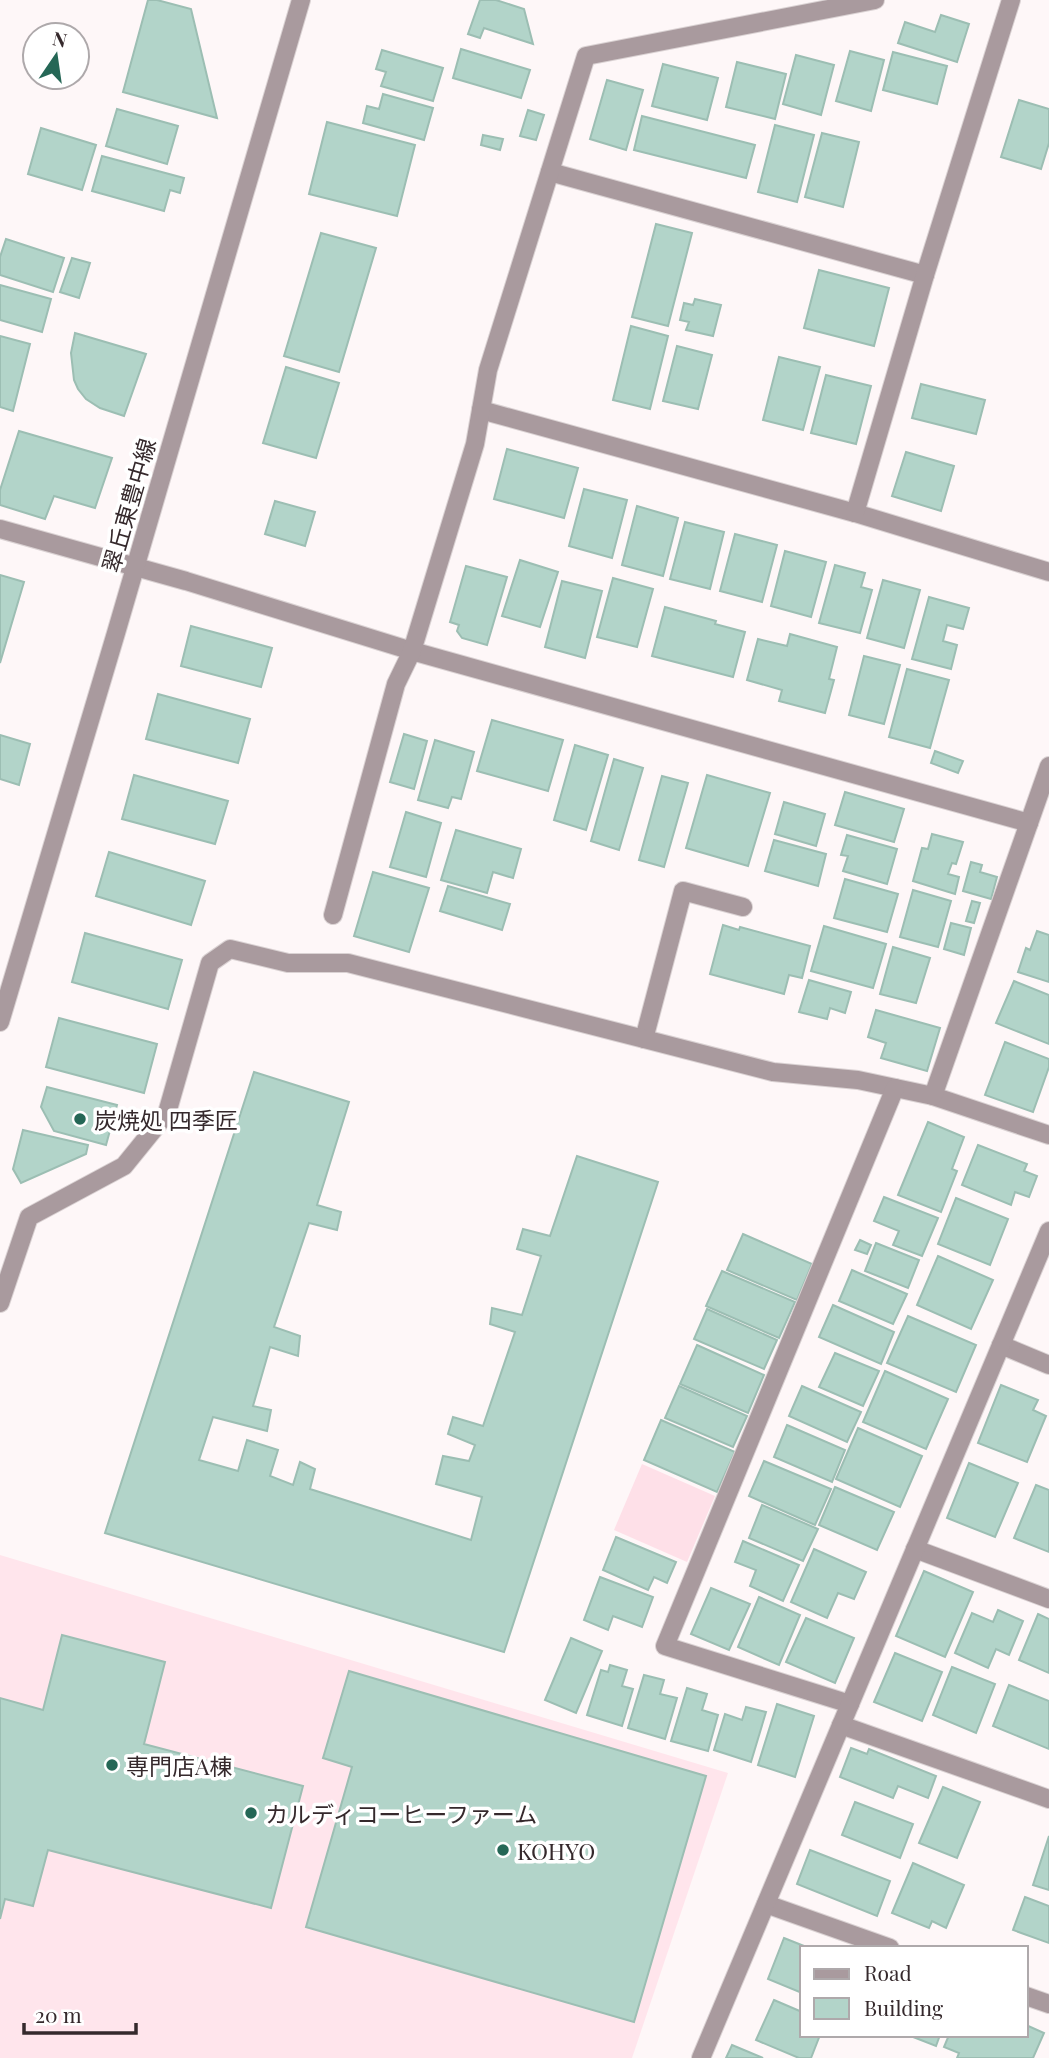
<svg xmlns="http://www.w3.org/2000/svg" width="1049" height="2058" viewBox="0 0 1049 2058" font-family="'Playfair Display','Noto Sans JP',serif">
<rect width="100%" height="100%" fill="#fef7f8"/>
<polygon fill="#ffe5ec" points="0,1555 728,1773 632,2058 0,2058"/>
<polygon fill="#fee0e8" points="642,1464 715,1496 687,1562 614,1530"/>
<g fill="#b2d4c9" stroke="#9cbeb3" stroke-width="2">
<polygon points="148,0 157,0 191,9 217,118 123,92"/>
<polygon points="480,0 496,0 524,9 533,44 484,28 480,38 468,34"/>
<polygon points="941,15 969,24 957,62 898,43 905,22 935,32"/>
<polygon points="461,49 530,70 521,98 453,78"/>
<polygon points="382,50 443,68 433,101 381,86 386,72 376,69"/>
<polygon points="850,51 884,60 871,111 836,101"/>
<polygon points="893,52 947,66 937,104 883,90"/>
<polygon points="796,55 834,65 821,115 783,104"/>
<polygon points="737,62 786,74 775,119 726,107"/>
<polygon points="663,64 718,78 707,120 652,106"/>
<polygon points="607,80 643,90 626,150 590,139"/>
<polygon points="383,94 433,108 424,140 363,123 367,106 379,109"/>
<polygon points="1019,100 1049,109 1049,143 1041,169 1001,157"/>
<polygon points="117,109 178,126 167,164 106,146"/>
<polygon points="528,110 544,115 536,140 520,136"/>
<polygon points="642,116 755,145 746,178 634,150"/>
<polygon points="327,122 415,145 397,216 309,194"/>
<polygon points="775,125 814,135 797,202 758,192"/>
<polygon points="41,128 96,145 82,190 28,174"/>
<polygon points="822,133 859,142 843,207 805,197"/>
<polygon points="483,135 503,139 500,150 481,145"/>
<polygon points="102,156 184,178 180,193 170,190 164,211 92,191"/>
<polygon points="656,224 692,233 668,326 632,317"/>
<polygon points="321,233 376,248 339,372 284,356"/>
<polygon points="6,239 64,258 53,292 0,275 0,257"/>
<polygon points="72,258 90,263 79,298 60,292"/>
<polygon points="819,270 889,288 874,346 804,328"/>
<polygon points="0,285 51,299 42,332 0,320"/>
<polygon points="695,299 721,305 713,336 686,330 689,322 680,320 684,303 693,305"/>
<polygon points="631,326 668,336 650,409 613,400"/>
<polygon points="75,333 146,354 124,416 100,408 86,399 78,389 74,380 71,353"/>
<polygon points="0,336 30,344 13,411 0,407"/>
<polygon points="677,346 712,355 698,409 663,401"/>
<polygon points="779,357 820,367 803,430 763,420"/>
<polygon points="286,367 339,383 316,458 263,443"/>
<polygon points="826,375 871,386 856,444 811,433"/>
<polygon points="921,384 985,400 976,434 912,418"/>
<polygon points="19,431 112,458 95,508 54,496 45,519 0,505 0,490"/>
<polygon points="507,449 578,468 564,518 494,499"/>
<polygon points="906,452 954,466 941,511 892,496"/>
<polygon points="584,489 627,500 612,558 569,546"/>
<polygon points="275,501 315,512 305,546 265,534"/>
<polygon points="637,506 678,518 663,576 622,565"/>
<polygon points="685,522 724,532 710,589 670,579"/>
<polygon points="735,534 777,545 762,602 720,591"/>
<polygon points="785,551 826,562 811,617 771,606"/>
<polygon points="520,560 558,572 540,627 502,616"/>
<polygon points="835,565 865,573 861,587 872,590 860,633 819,623"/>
<polygon points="466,566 507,577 487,645 462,638 457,631 459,625 450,622"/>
<polygon points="0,575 24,582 0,663"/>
<polygon points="613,578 653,589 637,647 597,637"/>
<polygon points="883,580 920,590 904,648 867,638"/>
<polygon points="562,581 602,591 585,658 545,647"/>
<polygon points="929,597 969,608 963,629 947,625 943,641 957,645 951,669 912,659"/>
<polygon points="665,607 716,621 715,624 745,632 733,677 652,656"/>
<polygon points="191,626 272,648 261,687 181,666"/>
<polygon points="790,634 837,647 829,679 834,680 825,713 779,701 782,690 747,680 758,639 787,646"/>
<polygon points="864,656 900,665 884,724 849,715"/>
<polygon points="907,669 949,680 930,748 889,737"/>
<polygon points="158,694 250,719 238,763 146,739"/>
<polygon points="492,720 563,740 548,791 477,771"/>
<polygon points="404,734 427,741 414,789 390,782"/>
<polygon points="0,735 30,744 19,785 0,779"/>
<polygon points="435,740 474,752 461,799 452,797 448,808 418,800"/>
<polygon points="575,745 608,755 586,830 554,820"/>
<polygon points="935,751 963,761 958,773 931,763"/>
<polygon points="614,759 643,768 619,850 591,841"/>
<polygon points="134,775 228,801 215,844 122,819"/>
<polygon points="707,775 770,793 748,866 686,848"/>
<polygon points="662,776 688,783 664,867 639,860"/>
<polygon points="845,792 904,809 894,842 835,825"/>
<polygon points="784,802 825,814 816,846 775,834"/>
<polygon points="406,812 441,823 426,877 390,867"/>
<polygon points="456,830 521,849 513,878 493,872 487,893 441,880"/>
<polygon points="932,834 963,842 956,864 952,863 948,874 959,877 955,894 913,881 922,848 928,849"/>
<polygon points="847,835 897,849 887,884 843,871 848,856 841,855"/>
<polygon points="774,840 826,854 818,886 765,871"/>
<polygon points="109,852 205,881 191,925 96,896"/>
<polygon points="971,862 982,865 980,872 997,877 991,899 963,891"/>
<polygon points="373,872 429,888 409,952 354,936"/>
<polygon points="845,879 898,894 887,932 834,918"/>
<polygon points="448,886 510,904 502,930 440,911"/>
<polygon points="913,890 951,901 938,947 900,937"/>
<polygon points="972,901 980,903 974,923 966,921"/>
<polygon points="951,923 971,928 964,955 944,949"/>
<polygon points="723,925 739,930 740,927 810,946 802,978 789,975 784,994 710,974"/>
<polygon points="824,926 886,944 873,988 811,971"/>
<polygon points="1037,931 1049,935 1049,982 1018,972 1026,948 1030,950"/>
<polygon points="85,933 182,960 168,1009 72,982"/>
<polygon points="893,947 930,958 916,1003 880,994"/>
<polygon points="809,980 851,992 845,1013 830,1008 827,1019 799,1012"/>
<polygon points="1014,981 1049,995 1049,1044 996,1023"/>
<polygon points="876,1010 940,1028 927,1071 881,1058 886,1043 868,1037"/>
<polygon points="59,1018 157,1044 144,1093 46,1067"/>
<polygon points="1005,1042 1049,1059 1049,1067 1033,1112 985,1095"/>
<polygon points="254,1072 349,1102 317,1205 341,1212 337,1230 309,1223 274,1327 300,1336 298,1356 270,1347 253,1406 271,1410 267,1431 213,1417 199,1460 238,1471 247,1440 278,1450 270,1476 293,1485 300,1462 315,1469 310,1489 471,1540 482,1497 436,1484 443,1456 469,1461 475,1445 448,1434 453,1417 483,1426 515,1332 490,1324 492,1308 522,1315 541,1256 517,1249 523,1229 550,1236 577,1156 658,1182 504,1652 105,1533"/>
<polygon points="47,1087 117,1105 106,1145 54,1131 41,1107"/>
<polygon points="928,1122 964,1137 952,1169 957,1171 941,1212 898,1195"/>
<polygon points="23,1130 88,1145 86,1154 21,1183 13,1169"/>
<polygon points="978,1145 1027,1164 1024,1171 1037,1176 1029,1197 1015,1192 1011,1205 962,1185"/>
<polygon points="884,1197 938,1218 922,1256 893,1245 899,1231 874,1221"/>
<polygon points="956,1198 1008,1219 990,1265 938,1244"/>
<polygon points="743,1234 812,1264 797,1300 727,1270"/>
<polygon points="860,1240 871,1245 867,1254 855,1250"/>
<polygon points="876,1243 919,1260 908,1288 865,1271"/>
<polygon points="938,1256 993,1280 971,1329 917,1305"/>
<polygon points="852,1270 907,1294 893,1324 839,1301"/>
<polygon points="722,1271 795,1302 779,1338 706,1306"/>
<polygon points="833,1305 894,1332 881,1364 819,1337"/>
<polygon points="707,1309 777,1340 764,1369 694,1339"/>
<polygon points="908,1316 976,1345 956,1392 887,1363"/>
<polygon points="697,1345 764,1375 748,1413 680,1384"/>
<polygon points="835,1353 879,1371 863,1406 819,1387"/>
<polygon points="885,1371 948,1399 926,1449 863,1422"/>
<polygon points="1001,1385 1038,1400 1033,1410 1046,1416 1027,1462 978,1443"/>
<polygon points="679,1386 747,1416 733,1447 665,1418"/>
<polygon points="802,1386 861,1412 847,1442 789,1416"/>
<polygon points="661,1420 735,1452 717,1492 644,1460"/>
<polygon points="787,1425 845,1450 832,1482 774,1457"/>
<polygon points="858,1428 922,1456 900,1507 836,1479"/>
<polygon points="764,1461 831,1489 815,1525 749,1496"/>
<polygon points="969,1463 1018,1483 995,1537 947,1518"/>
<polygon points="1036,1485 1049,1490 1049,1552 1014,1538"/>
<polygon points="835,1487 894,1512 877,1550 819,1525"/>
<polygon points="762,1505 818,1529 803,1561 749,1538"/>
<polygon points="616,1537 676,1562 667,1583 654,1577 648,1590 603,1570"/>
<polygon points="743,1541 799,1565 783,1601 750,1586 756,1570 735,1562"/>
<polygon points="814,1549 866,1572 854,1599 838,1593 827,1618 791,1602"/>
<polygon points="924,1571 973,1592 945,1657 896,1636"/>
<polygon points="600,1577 653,1597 642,1627 613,1616 608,1630 584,1620"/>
<polygon points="711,1588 750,1604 729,1650 691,1634"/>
<polygon points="759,1597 800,1615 779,1665 738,1647"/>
<polygon points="998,1610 1023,1621 1009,1655 996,1649 988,1668 955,1653 972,1613 993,1622"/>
<polygon points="1038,1614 1049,1619 1049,1673 1019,1660"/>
<polygon points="806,1618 854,1638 835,1683 786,1662"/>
<polygon points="62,1635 165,1662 144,1744 303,1786 271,1908 48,1850 33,1906 5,1899 0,1919 0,1698 43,1710"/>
<polygon points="571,1638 602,1651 576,1713 545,1700"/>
<polygon points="895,1653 942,1672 922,1721 874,1702"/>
<polygon points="610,1665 627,1670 622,1686 633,1689 622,1726 587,1715 601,1670 608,1672"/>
<polygon points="952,1667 995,1684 976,1733 933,1715"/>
<polygon points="349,1671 706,1776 634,2022 306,1927 352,1767 323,1758"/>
<polygon points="644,1675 664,1680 660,1694 677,1698 665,1739 628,1728"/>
<polygon points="1009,1685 1049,1701 1049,1749 993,1726"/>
<polygon points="687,1688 707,1694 702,1710 718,1715 708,1751 671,1741"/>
<polygon points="777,1704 814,1716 795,1777 758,1765"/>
<polygon points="746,1707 766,1712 751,1762 714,1750 725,1714 742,1720"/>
<polygon points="851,1748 867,1754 869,1749 936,1776 928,1798 898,1786 893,1798 840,1777"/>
<polygon points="943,1787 980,1802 957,1858 919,1843"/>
<polygon points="855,1802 913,1824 900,1858 842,1835"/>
<polygon points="1049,1836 1049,1890 1033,1885"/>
<polygon points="810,1850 890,1881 877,1916 797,1884"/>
<polygon points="913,1863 964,1885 946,1928 932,1921 929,1928 892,1913"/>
<polygon points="1025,1897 1049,1906 1049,1943 1013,1930"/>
<polygon points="784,1938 809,1948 802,1948 802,1993 768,1979"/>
<polygon points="774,2000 802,2012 802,2035 820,2035 811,2058 799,2058 756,2040"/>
<polygon points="1026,2025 1044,2033 1033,2058 957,2058 959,2053 944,2047 949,2035 1026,2035"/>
<polygon points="908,2035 940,2035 936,2046"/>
<polygon points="732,2045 763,2058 726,2058"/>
</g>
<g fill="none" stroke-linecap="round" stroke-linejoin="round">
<g stroke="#dad2d3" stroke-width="20">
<g id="minor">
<polyline points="550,172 925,275"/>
<polyline points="481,410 855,513 1049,572"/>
<polyline points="855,513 925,275 1011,0"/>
<polyline points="0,529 186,581 412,651 1029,823"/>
<polyline points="333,915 396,684 412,651 475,444 488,370 586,56 875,0"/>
<polyline points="0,1022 116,633 301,0"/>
<polyline points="644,1039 683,891 743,907"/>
<polyline points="933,1096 1049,1135"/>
<polyline points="0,1303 29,1217 124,1166 167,1113 210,963 230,949 288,963 348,963 773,1072 858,1080 933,1096 1049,766"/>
<polyline points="1001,1345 1049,1365"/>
<polyline points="915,1549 1049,1599"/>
<polyline points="850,1704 665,1646 895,1088"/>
<polyline points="841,1725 1049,1799"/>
<polyline points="766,1904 890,1948"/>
<polyline points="1026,1996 1049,2004"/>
<polyline points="701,2058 1049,1231"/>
</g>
</g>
<use href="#minor" stroke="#a99a9e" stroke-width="18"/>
</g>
<g fill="#256756" stroke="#fff" stroke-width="2.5">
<circle cx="80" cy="1119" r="7"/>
<circle cx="112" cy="1765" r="7"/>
<circle cx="251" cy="1813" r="7"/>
<circle cx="503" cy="1850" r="7"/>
</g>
<g text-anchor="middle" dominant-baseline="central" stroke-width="7" stroke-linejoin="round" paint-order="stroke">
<g font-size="23" fill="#35292c" stroke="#fff">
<text transform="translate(128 505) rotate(-74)">翠丘東豊中線</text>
</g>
<g font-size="23" fill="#35292c" stroke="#fff" text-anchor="start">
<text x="94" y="1119">炭焼処 四季匠</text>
<text x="126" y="1765">専門店A棟</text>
<text x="265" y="1813">カルディコーヒーファーム</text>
<text x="517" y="1850">KOHYO</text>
</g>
</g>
<rect x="800" y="1946" width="228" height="91" fill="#ffffff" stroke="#aea9ab" stroke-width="2"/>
<rect x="814" y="1969" width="35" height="10" fill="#a99a9e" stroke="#aea9ab" stroke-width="2"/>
<text x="864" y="1981" font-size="21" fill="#35292c">Road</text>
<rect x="814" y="1998" width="35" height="21" fill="#b2d4c9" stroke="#aea9ab" stroke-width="2"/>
<text x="864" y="2016" font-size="21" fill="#35292c">Building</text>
<g transform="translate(56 56) rotate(13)"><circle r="33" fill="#ffffff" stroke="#aea9ab" stroke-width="2"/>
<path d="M0-5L12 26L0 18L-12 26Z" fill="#256756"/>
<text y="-10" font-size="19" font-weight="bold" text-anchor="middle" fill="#35292c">N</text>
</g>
<path d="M24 2023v10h112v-10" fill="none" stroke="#35292c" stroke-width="3.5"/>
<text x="35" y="2023" font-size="21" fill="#35292c" stroke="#ffffff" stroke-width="5" paint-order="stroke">20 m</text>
</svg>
